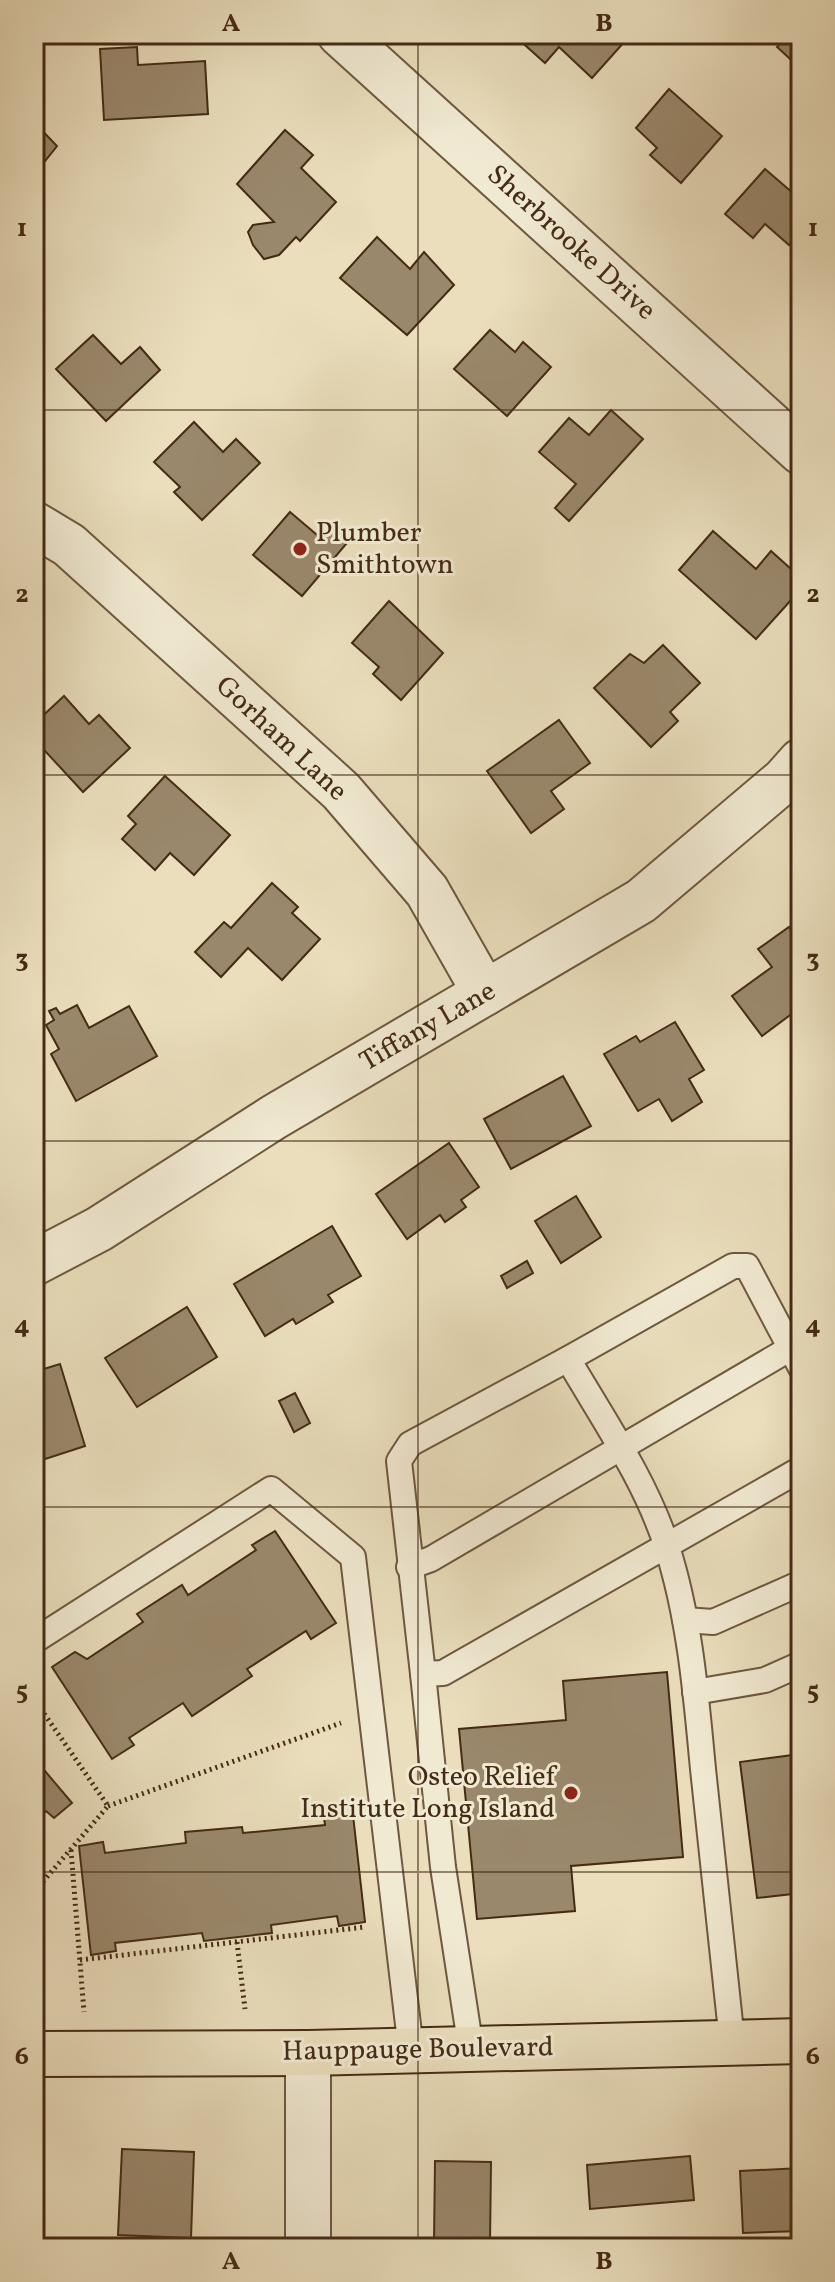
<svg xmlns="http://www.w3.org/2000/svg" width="835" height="2282" viewBox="0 0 835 2282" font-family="Vollkorn,serif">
<rect width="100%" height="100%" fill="#eadebc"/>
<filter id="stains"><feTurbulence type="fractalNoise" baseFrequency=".0025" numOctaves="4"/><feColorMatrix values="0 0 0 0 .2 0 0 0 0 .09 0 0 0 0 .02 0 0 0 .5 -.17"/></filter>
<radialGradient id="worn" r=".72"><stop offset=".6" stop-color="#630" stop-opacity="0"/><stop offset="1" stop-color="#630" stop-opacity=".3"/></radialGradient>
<g fill="#9a886c" stroke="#442b15" stroke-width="2">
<polygon points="518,34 620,34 626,40 592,78 559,47 545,63 516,37"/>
<polygon points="789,34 801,42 800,68 777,47"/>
<polygon points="137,47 138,65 205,61 208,114 104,120 100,49"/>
<polygon points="669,89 722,136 681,183 650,155 657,148 636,128"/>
<polygon points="34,122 57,146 34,175"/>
<polygon points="285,130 313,155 301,168 336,202 300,241 296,237 279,255 264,259 253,245 248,232 253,225 274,222 237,184"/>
<polygon points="765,169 801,200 801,232 789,245 765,224 753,238 725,214"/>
<polygon points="377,237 410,269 424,252 454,285 407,335 340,278"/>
<polygon points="490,330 515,352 523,342 551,367 507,416 454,369"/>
<polygon points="93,335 121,364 140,347 160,370 106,421 56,369"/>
<polygon points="611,410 643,439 569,521 555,508 576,484 539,452 569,418 589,435"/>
<polygon points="194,422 223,452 236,439 260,463 202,520 174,492 180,487 154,462"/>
<polygon points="290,512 323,540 331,531 347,543 302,596 253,555"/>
<polygon points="713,531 756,569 771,551 801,578 801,589 756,639 679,570"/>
<polygon points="389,601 443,653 401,700 373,674 379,667 352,643"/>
<polygon points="663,645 700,683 670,712 678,721 651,747 594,688 630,654 644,663"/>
<polygon points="64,696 89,724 99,715 130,748 83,792 34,739 34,724"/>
<polygon points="559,720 590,763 551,791 564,809 531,833 487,771"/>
<polygon points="165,776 230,835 194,875 170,853 155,870 122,839 136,824 128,816"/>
<polygon points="272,883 298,907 292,913 320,939 282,980 248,948 221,977 195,952 224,922 231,928"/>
<polygon points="789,927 801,943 801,1007 762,1036 732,996 772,967 758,949"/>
<polygon points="77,1005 89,1028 129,1006 157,1056 76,1101 51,1054 59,1049 46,1025 54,1020 49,1011 56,1008 60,1014"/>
<polygon points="675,1022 704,1070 689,1079 702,1102 672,1121 659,1099 638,1111 604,1054 636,1036 640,1042"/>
<polygon points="563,1076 591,1126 511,1169 484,1119"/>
<polygon points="449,1143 479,1187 461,1200 466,1207 445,1222 440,1215 407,1239 376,1194"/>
<polygon points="576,1196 601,1237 561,1263 535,1221"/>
<polygon points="332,1226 361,1276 328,1295 333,1302 296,1324 293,1319 265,1336 234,1284"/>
<polygon points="527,1261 533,1273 507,1288 501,1276"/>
<polygon points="187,1307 217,1357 137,1407 105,1358"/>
<polygon points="60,1364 85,1446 39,1461 34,1448 34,1372"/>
<polygon points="295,1393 310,1423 294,1432 279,1401"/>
<polygon points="275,1531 336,1623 311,1639 306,1631 247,1669 252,1676 192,1716 183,1703 129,1738 134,1745 112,1759 52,1667 75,1652 87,1659 143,1622 137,1614 182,1585 188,1595 256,1550 252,1545"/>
<polygon points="667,1672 683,1857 571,1866 575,1911 477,1919 459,1729 566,1720 563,1681"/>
<polygon points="801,1754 801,1893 757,1898 740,1762"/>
<polygon points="34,1758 72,1803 54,1818 46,1811 34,1821"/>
<polygon points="353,1815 365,1922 339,1926 337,1916 271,1925 272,1933 204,1941 202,1933 115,1943 116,1951 91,1955 79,1846 103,1842 105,1853 186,1843 185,1832 242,1827 243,1833 325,1825 324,1818"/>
<polygon points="122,2149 194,2152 191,2238 118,2235"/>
<polygon points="690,2156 694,2200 590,2209 587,2165"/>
<polygon points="435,2161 491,2162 490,2243 434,2242"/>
<polygon points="801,2168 801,2231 743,2233 740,2171"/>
</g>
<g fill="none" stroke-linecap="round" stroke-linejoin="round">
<g stroke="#6e583f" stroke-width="28">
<g id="service">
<path d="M568,1359C603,1419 646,1481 667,1547C690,1619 696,1695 703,1769C713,1860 723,1951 732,2041"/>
<polyline points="801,1368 747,1266 733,1266 568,1359 410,1444 399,1461 423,1674 443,1673 801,1469"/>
<polyline points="409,1567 431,1559 791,1348"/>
<polyline points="685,1620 713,1622 801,1583"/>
<polyline points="34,1641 271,1489 353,1557 411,2050"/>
<polyline points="423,1674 443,1867 471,2049"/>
<polyline points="695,1692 765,1680 801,1664"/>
</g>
</g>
<g stroke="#6e583f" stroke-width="48">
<g id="minor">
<polyline points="340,34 801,452"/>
<polyline points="34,524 69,545 341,791 427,891 485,993"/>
<polyline points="34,1263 99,1229 274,1117 641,901 784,780 801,761"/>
<polyline points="308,2053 308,2248"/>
</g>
</g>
<g stroke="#442b15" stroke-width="48">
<polyline id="primary" points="34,2054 308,2053 801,2041"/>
</g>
<g stroke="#442b15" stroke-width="5" stroke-dasharray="2 4" stroke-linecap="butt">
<polyline points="34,1699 108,1806 34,1892"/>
<polyline points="108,1806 341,1723"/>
<polyline points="71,1850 84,2012"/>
<polyline points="237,1942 245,2009"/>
<polyline points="80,1960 365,1927"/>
</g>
<use href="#service" stroke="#f1ead3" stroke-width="24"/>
<use href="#minor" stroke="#f1ead3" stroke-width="44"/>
<use href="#primary" stroke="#eadebc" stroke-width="44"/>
</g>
<path fill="none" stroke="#442b15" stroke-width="2" stroke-opacity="0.55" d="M418,34V2248M34,410H801M34,775H801M34,1141H801M34,1507H801M34,1872H801"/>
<g fill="#8f2418" stroke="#f1ead3" stroke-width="3">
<circle cx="300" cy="549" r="8"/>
<circle cx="571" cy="1793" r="8"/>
</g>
<g text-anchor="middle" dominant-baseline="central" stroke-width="6" stroke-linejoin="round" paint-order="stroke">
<g font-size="28" fill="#442b15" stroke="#f1ead3">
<text transform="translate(571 243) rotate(42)">Sherbrooke Drive</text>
<text transform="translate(281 739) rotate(43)">Gorham Lane</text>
<text transform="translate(428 1027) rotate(-30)">Tiffany Lane</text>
<text transform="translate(418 2050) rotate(-1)">Hauppauge Boulevard</text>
</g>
<g font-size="28" fill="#442b15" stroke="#f1ead3" text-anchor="start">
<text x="316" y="533">Plumber<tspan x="316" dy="32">Smithtown</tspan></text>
<text x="555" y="1777" text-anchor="end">Osteo Relief<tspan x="555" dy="32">Institute Long Island</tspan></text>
</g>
</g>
<rect width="835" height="2282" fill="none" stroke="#eadebc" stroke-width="88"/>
<rect x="44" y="44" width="747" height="2194" fill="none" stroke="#442b15" stroke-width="3"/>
<g font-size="26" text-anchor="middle" font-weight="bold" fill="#442b15">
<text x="231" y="31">A</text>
<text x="604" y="31">B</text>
<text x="22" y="236">1</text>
<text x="813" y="236">1</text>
<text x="22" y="602">2</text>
<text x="813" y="602">2</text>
<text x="22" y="967">3</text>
<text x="813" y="967">3</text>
<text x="22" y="1333">4</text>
<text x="813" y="1333">4</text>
<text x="22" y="1699">5</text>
<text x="813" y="1699">5</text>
<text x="22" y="2064">6</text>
<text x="813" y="2064">6</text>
<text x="231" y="2269">A</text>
<text x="604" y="2269">B</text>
</g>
<rect width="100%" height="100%" filter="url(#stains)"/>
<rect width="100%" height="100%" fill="url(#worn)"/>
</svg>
